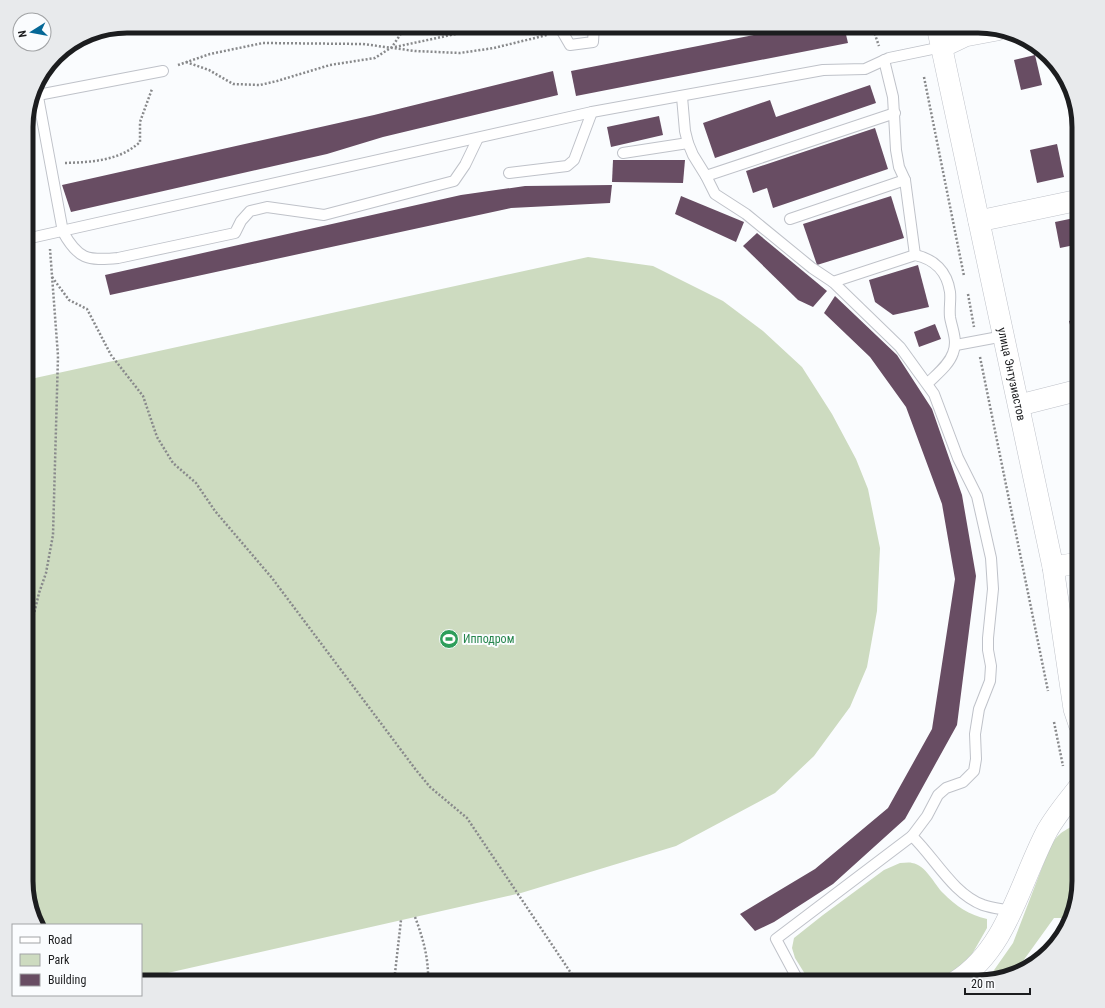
<svg xmlns="http://www.w3.org/2000/svg" width="1105" height="1008" viewBox="0 0 1105 1008" font-family="'Roboto Condensed',sans-serif">
<rect width="100%" height="100%" fill="#fafcfe"/>
<g fill="#cddbc0">
<polygon points="588,257 653,266 723,301 763,331 802,367 832,414 856,459 868,489 880,548 877,611 867,667 850,707 814,756 775,793 676,846 521,893 141,979 141,925 37,925 34,920 26,887 26,380"/>
<path d="M1073,826H1079V881L1071,918H1054L1013,975L981,981L992,973L1013,943L1048,852C1055,837 1059,833 1073,826Z"/>
<path d="M900,863C904,863 909,862 912,863C926,865 934,884 943,893C956,906 969,915 987,919V928L971,956L957,969L939,982H810L795,958L792,948L794,938L823,915L884,870Z"/>
</g>
<g fill="#684d63">
<polygon points="800,26 844,26 848,43 576,96 571,71"/>
<polygon points="1035,55 1042,85 1021,90 1014,60"/>
<polygon points="553,71 558,95 383,137 327,154 71,212 62,185 374,115"/>
<polygon points="870,85 876,103 715,158 703,123 770,100 776,117"/>
<polygon points="659,116 663,135 611,147 607,127"/>
<polygon points="875,128 888,169 773,208 767,188 753,193 746,171"/>
<polygon points="1057,144 1064,177 1037,183 1030,150"/>
<polygon points="613,160 685,160 683,183 612,182"/>
<polygon points="612,185 610,203 511,208 110,295 105,275 461,195 525,186"/>
<polygon points="681,196 744,222 736,242 675,214"/>
<polygon points="891,196 904,238 817,265 803,224"/>
<polygon points="26,199 32,226 26,227"/>
<polygon points="1079,217 1079,244 1060,248 1055,222"/>
<polygon points="757,233 827,291 813,307 798,300 743,246"/>
<polygon points="918,265 929,307 893,315 875,302 869,280"/>
<polygon points="835,296 897,355 932,409 962,495 976,576 957,725 905,819 833,884 774,922 755,931 740,914 815,869 888,808 932,729 955,579 942,504 906,407 870,357 824,313"/>
<polygon points="1079,318 1079,346 1076,347 1069,321"/>
<polygon points="935,324 941,339 919,347 914,332"/>
</g>
<g fill="none" stroke-linecap="round" stroke-linejoin="round">
<g stroke="#bfc2c9" stroke-width="12">
<g id="lane">
<polyline points="559,26 570,45 593,42 594,26"/>
<polyline points="884,60 893,97 896,150 899,167 905,180 915,255"/>
<path d="M36,86L63,232C78,259 87,261 118,258L235,233L241,221L250,211L267,207L324,215L454,181L465,165L478,138"/>
<polyline points="38,95 163,71"/>
<polyline points="682,97 685,131 688,143 693,155 706,176 715,194 746,214 812,268 833,282"/>
<polyline points="623,153 688,143"/>
<polyline points="509,173 567,166 574,160 592,112"/>
<polyline points="706,176 895,113"/>
<polyline points="790,219 905,180"/>
<polyline points="26,239 592,112 823,70 865,69 889,58 942,47"/>
<polyline points="956,345 1004,336"/>
<path d="M912,836L927,816L938,795L946,788L963,782L974,771L976,759L975,734L979,709L990,681L991,666L988,650V638L993,589L991,558L977,496L958,458L934,394L900,347L833,282L915,255C934,259 947,271 950,292C951,300 949,308 950,317C952,329 958,341 953,353C949,365 937,374 928,383"/>
<path d="M799,982L776,939L912,836C935,858 953,894 983,905C992,908 1002,909 1011,911"/>
</g>
</g>
<g stroke="#bfc2c9" stroke-width="22">
<g id="street">
<path id="s1" d="M937,26L1053,567L1074,709L1079,724"/>
<polyline points="942,47 965,36 997,30"/>
<polyline points="979,221 1079,200"/>
<polyline points="1020,405 1079,390"/>
<polyline points="1053,567 1079,563"/>
<path d="M955,982C1007,950 1020,882 1047,831C1056,815 1068,801 1079,787"/>
</g>
</g>
<g stroke="#88898b" stroke-width="2.5" stroke-dasharray="2 2" stroke-linecap="butt">
<polyline points="872,26 879,46"/>
<polyline points="395,47 488,27 546,33"/>
<polyline points="186,62 209,70 233,84 260,85 277,81 330,65 375,58 392,47 406,26"/>
<polyline points="178,65 210,54 263,43 363,44 415,51 460,53 494,48 547,35"/>
<polyline points="924,77 964,276"/>
<path d="M65,163C92,162 119,161 140,142V122L152,89"/>
<polyline points="52,277 69,300 87,309 111,355 143,396 157,437 173,463 196,483 215,511 272,578 416,770 430,787 467,818 577,982"/>
<polyline points="968,294 974,327"/>
<polyline points="980,357 1048,691"/>
<polyline points="26,647 39,593 46,573 53,535 58,356 50,249"/>
<polyline points="1054,722 1063,766"/>
<polyline points="1075,827 1079,833"/>
<path d="M415,917C423,938 429,959 428,982"/>
<polyline points="394,982 401,920"/>
</g>
<use href="#lane" stroke="#fff" stroke-width="10"/>
<use href="#street" stroke="#fff" stroke-width="21"/>
</g>
<defs>
<g id="stadium-disc" transform="scale(1)"><circle r="9.5" fill="#2e9e5b" stroke="#fafcfe"/><path d="M0-5a6.5 5 0 1 0 0 10a6.5 5 0 1 0 0-10ZM-3.5-1.8h7v3.6h-7Z" fill="#fff"/></g>
</defs>
<g fill-rule="evenodd">
<use href="#stadium-disc" x="449" y="639"/>
</g>
<g text-anchor="middle" dominant-baseline="central" stroke-width="4" stroke-linejoin="round" paint-order="stroke">
<g font-size="12" fill="#1c1d1f" stroke="#fafcfe">
<text stroke="none"><textPath href="#s1" startOffset="356">улица Энтузиастов</textPath></text>
</g>
<g font-size="12" fill="#27864d" stroke="#fafcfe" text-anchor="start">
<text x="463" y="639">Ипподром</text>
</g>
</g>
<path d="M0 0H1105V1008H0ZM127 33H978A94 94 0 0 1 1072 127V881A94 94 0 0 1 978 975H127A94 94 0 0 1 33 881V127A94 94 0 0 1 127 33Z" fill="#e8eaec" fill-rule="evenodd"/>
<path fill="none" stroke="#1c1d1f" stroke-width="5" d="M127 33H978A94 94 0 0 1 1072 127V881A94 94 0 0 1 978 975H127A94 94 0 0 1 33 881V127A94 94 0 0 1 127 33Z"/>
<rect x="12" y="924" width="130" height="72" fill="#fafcfe" stroke="#a1a3a5"/>
<rect x="20" y="937" width="20" height="6" fill="#ffffff" stroke="#a1a3a5"/>
<text x="48" y="944" font-size="12" fill="#1c1d1f">Road</text>
<rect x="20" y="954" width="20" height="12" fill="#cddbc0" stroke="#a1a3a5"/>
<text x="48" y="964" font-size="12" fill="#1c1d1f">Park</text>
<rect x="20" y="974" width="20" height="12" fill="#684d63" stroke="#a1a3a5"/>
<text x="48" y="984" font-size="12" fill="#1c1d1f">Building</text>
<g transform="translate(32 32) rotate(259)"><circle r="19" fill="#fafcfe" stroke="#a1a3a5"/>
<path d="M0-3L7 15L0 10L-7 15Z" fill="#046796"/>
<text y="-6" font-size="11" font-weight="bold" text-anchor="middle" fill="#1c1d1f">N</text>
</g>
<path d="M965 988v6h65v-6" fill="none" stroke="#1c1d1f" stroke-width="2"/>
<text x="971" y="988" font-size="12" fill="#1c1d1f" stroke="#fafcfe" stroke-width="3" paint-order="stroke">20 m</text>
</svg>
